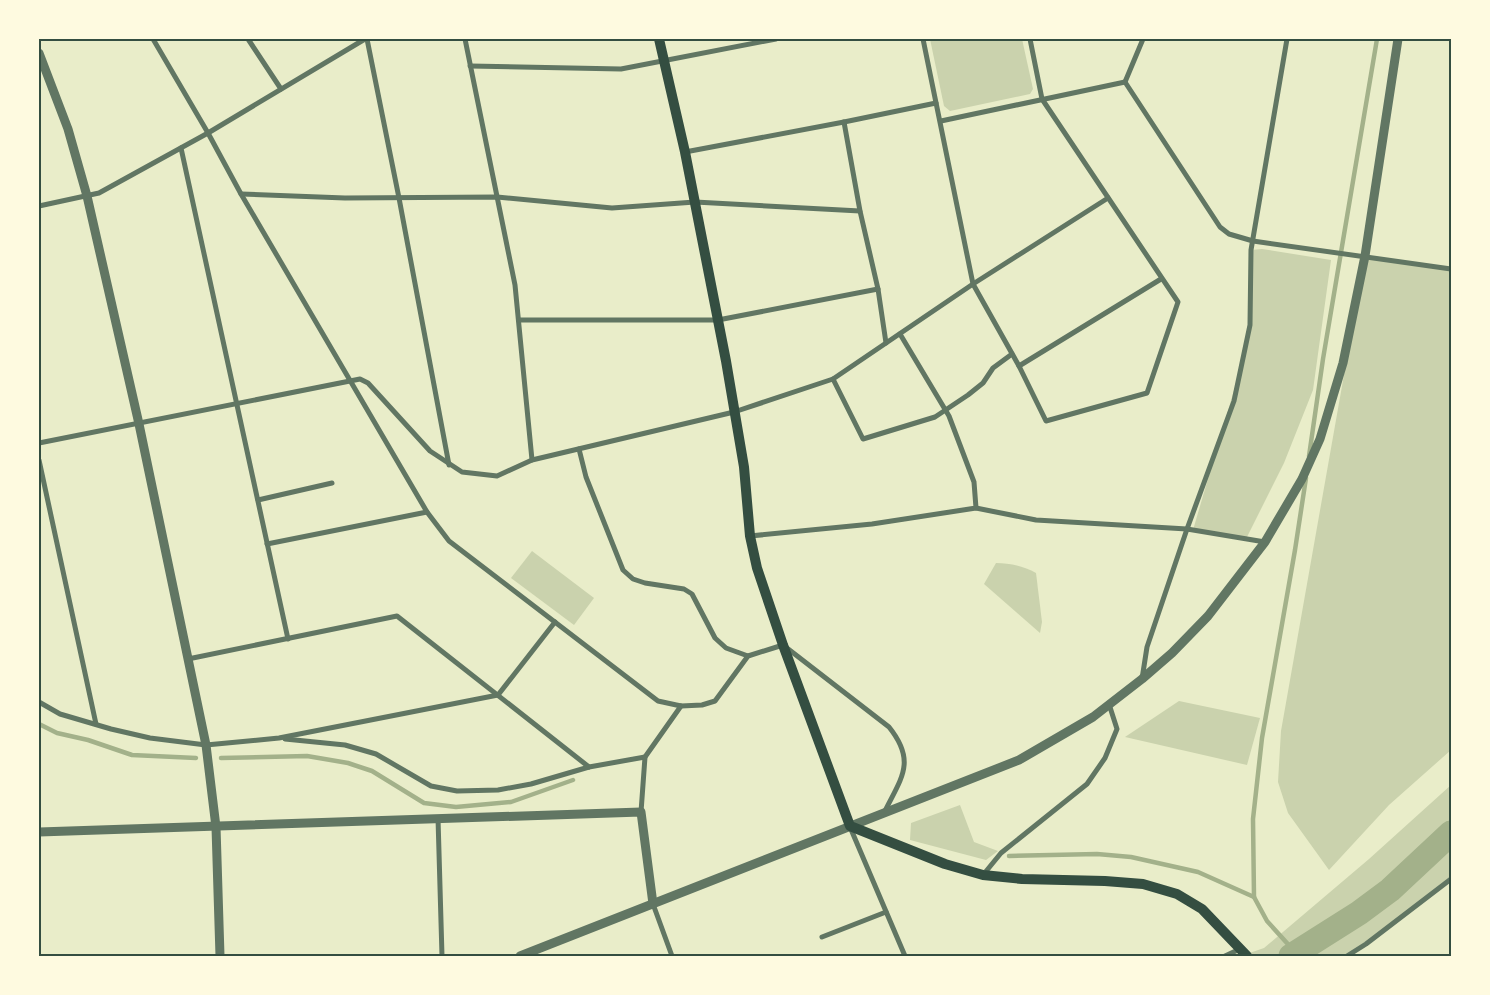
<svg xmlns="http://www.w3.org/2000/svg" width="1490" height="995" viewBox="0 0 1490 995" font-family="'IBM Plex Sans',sans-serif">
<rect width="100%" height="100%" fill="#e9edc9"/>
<g fill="#cad2ad">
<polygon points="930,39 1022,39 1033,89 1030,94 950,111 944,106"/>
<polygon points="1262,249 1331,260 1313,390 1284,463 1246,539 1193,530 1242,363 1250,325 1251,250"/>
<polygon points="1365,256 1451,269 1451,750 1389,805 1329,870 1288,813 1278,782 1281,731"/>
<polygon points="532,551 594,598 574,625 511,578"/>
<path d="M996,563C1009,563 1024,566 1036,573L1042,622L1040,633L984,584Z"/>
<polygon points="1179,701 1260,718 1247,765 1125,737"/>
<polygon points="1451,785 1451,878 1347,956 1241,956 1264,948 1369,859"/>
<polygon points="960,805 974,842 998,851 986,860 910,840 911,823"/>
</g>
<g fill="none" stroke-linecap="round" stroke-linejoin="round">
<g stroke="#a3b18a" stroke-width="4.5">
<polyline points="1309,456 1323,359 1377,39"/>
<polyline points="39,724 57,733 88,740 132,755 196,758"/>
<polyline points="221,758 307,756 348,763 372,771 424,803 456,807 511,802 573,780"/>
<polyline points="1009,856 1097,854 1131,857 1198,872 1254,897"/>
<polyline points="1296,953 1267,921 1254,897 1253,819 1262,738 1295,550 1306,478"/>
</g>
<polyline stroke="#a3b18a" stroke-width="25" points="1291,956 1359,913 1390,890 1451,833"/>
<g stroke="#617663" stroke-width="5">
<path d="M153,39L208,133L241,194L427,512L449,541L658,701L681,706L702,705L715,701L748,656L783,645L889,727C917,762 901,778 884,813"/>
<polyline points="248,39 281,89"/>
<polyline points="367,39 399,198 449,465"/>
<polyline points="465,39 515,285 532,460"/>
<polyline points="923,39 973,284 1019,366 1046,421 1147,393 1178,302 1042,99 1030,39"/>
<polyline points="470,66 621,69 776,39"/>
<polyline points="1125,82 1220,227 1229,234 1253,241 1451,269"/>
<polyline points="1125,82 1143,39"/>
<polyline points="941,121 1125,82"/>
<polyline points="844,122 936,103"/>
<polyline points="181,148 288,639"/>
<polyline points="685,152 844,122 860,211 878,289 886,343"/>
<polyline points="241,194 345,198 497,197 612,208 695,202 860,211"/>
<polyline points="39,206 99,193 208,133 365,39"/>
<polyline points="519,320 718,320 878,289"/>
<polyline points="1019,366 1161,279"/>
<polyline points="833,379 863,439 935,417 968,395 983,383 993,368 1012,354"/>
<polyline points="39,443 360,379 368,383 430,451 462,472 497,476 532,460 734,412 833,379 973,284 1108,198"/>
<polyline points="579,449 586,477 623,570 633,579 645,583 684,589 692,594 715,638 726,648 748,656"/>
<polyline points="39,460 96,724"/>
<polyline points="258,500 332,483"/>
<polyline points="976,508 1036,520 1187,529 1265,542"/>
<polyline points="750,536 872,524 976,508 974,482 949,416 900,334"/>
<polyline points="267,544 427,512"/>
<polyline points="188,659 397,616 589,767"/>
<polyline points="1142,679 1147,647 1187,529 1234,401 1250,325 1251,250 1287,39"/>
<polyline points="39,702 60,714 111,729 150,738 206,745 279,738 498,695 555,622"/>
<polyline points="285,739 345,745 376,754 431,786 457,791 498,790 531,784 589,767 645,757"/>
<polyline points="641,812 645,757 681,706"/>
<polyline points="438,818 442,956"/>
<polyline points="850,827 905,956"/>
<polyline points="983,875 1001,853 1087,784 1105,758 1117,729 1109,704"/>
<polyline points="653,904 672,956"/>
<polyline points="822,937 886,912"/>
<polyline points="1225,956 1240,949"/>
<polyline points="1347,956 1366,944 1451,879"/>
</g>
<g stroke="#617663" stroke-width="9">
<polyline points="39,53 68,129 87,196 139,424 206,745 216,827 220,956"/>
<polyline points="39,832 641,812 653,904"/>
<polyline points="520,956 1019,760 1093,717 1142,679 1172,653 1208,616 1265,542 1302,479 1320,439 1343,363 1365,256 1398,39"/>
</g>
<polyline stroke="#344e41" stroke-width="10" points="659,39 685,152 726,361 744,467 750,536 757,568 783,645 850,826 945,864 983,875 1022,879 1105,881 1143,884 1177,894 1202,909 1247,956"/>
</g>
<rect width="1490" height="995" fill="none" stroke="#fefae0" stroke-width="80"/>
<rect x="40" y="40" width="1410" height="915" fill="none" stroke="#344e41" stroke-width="2"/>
</svg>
